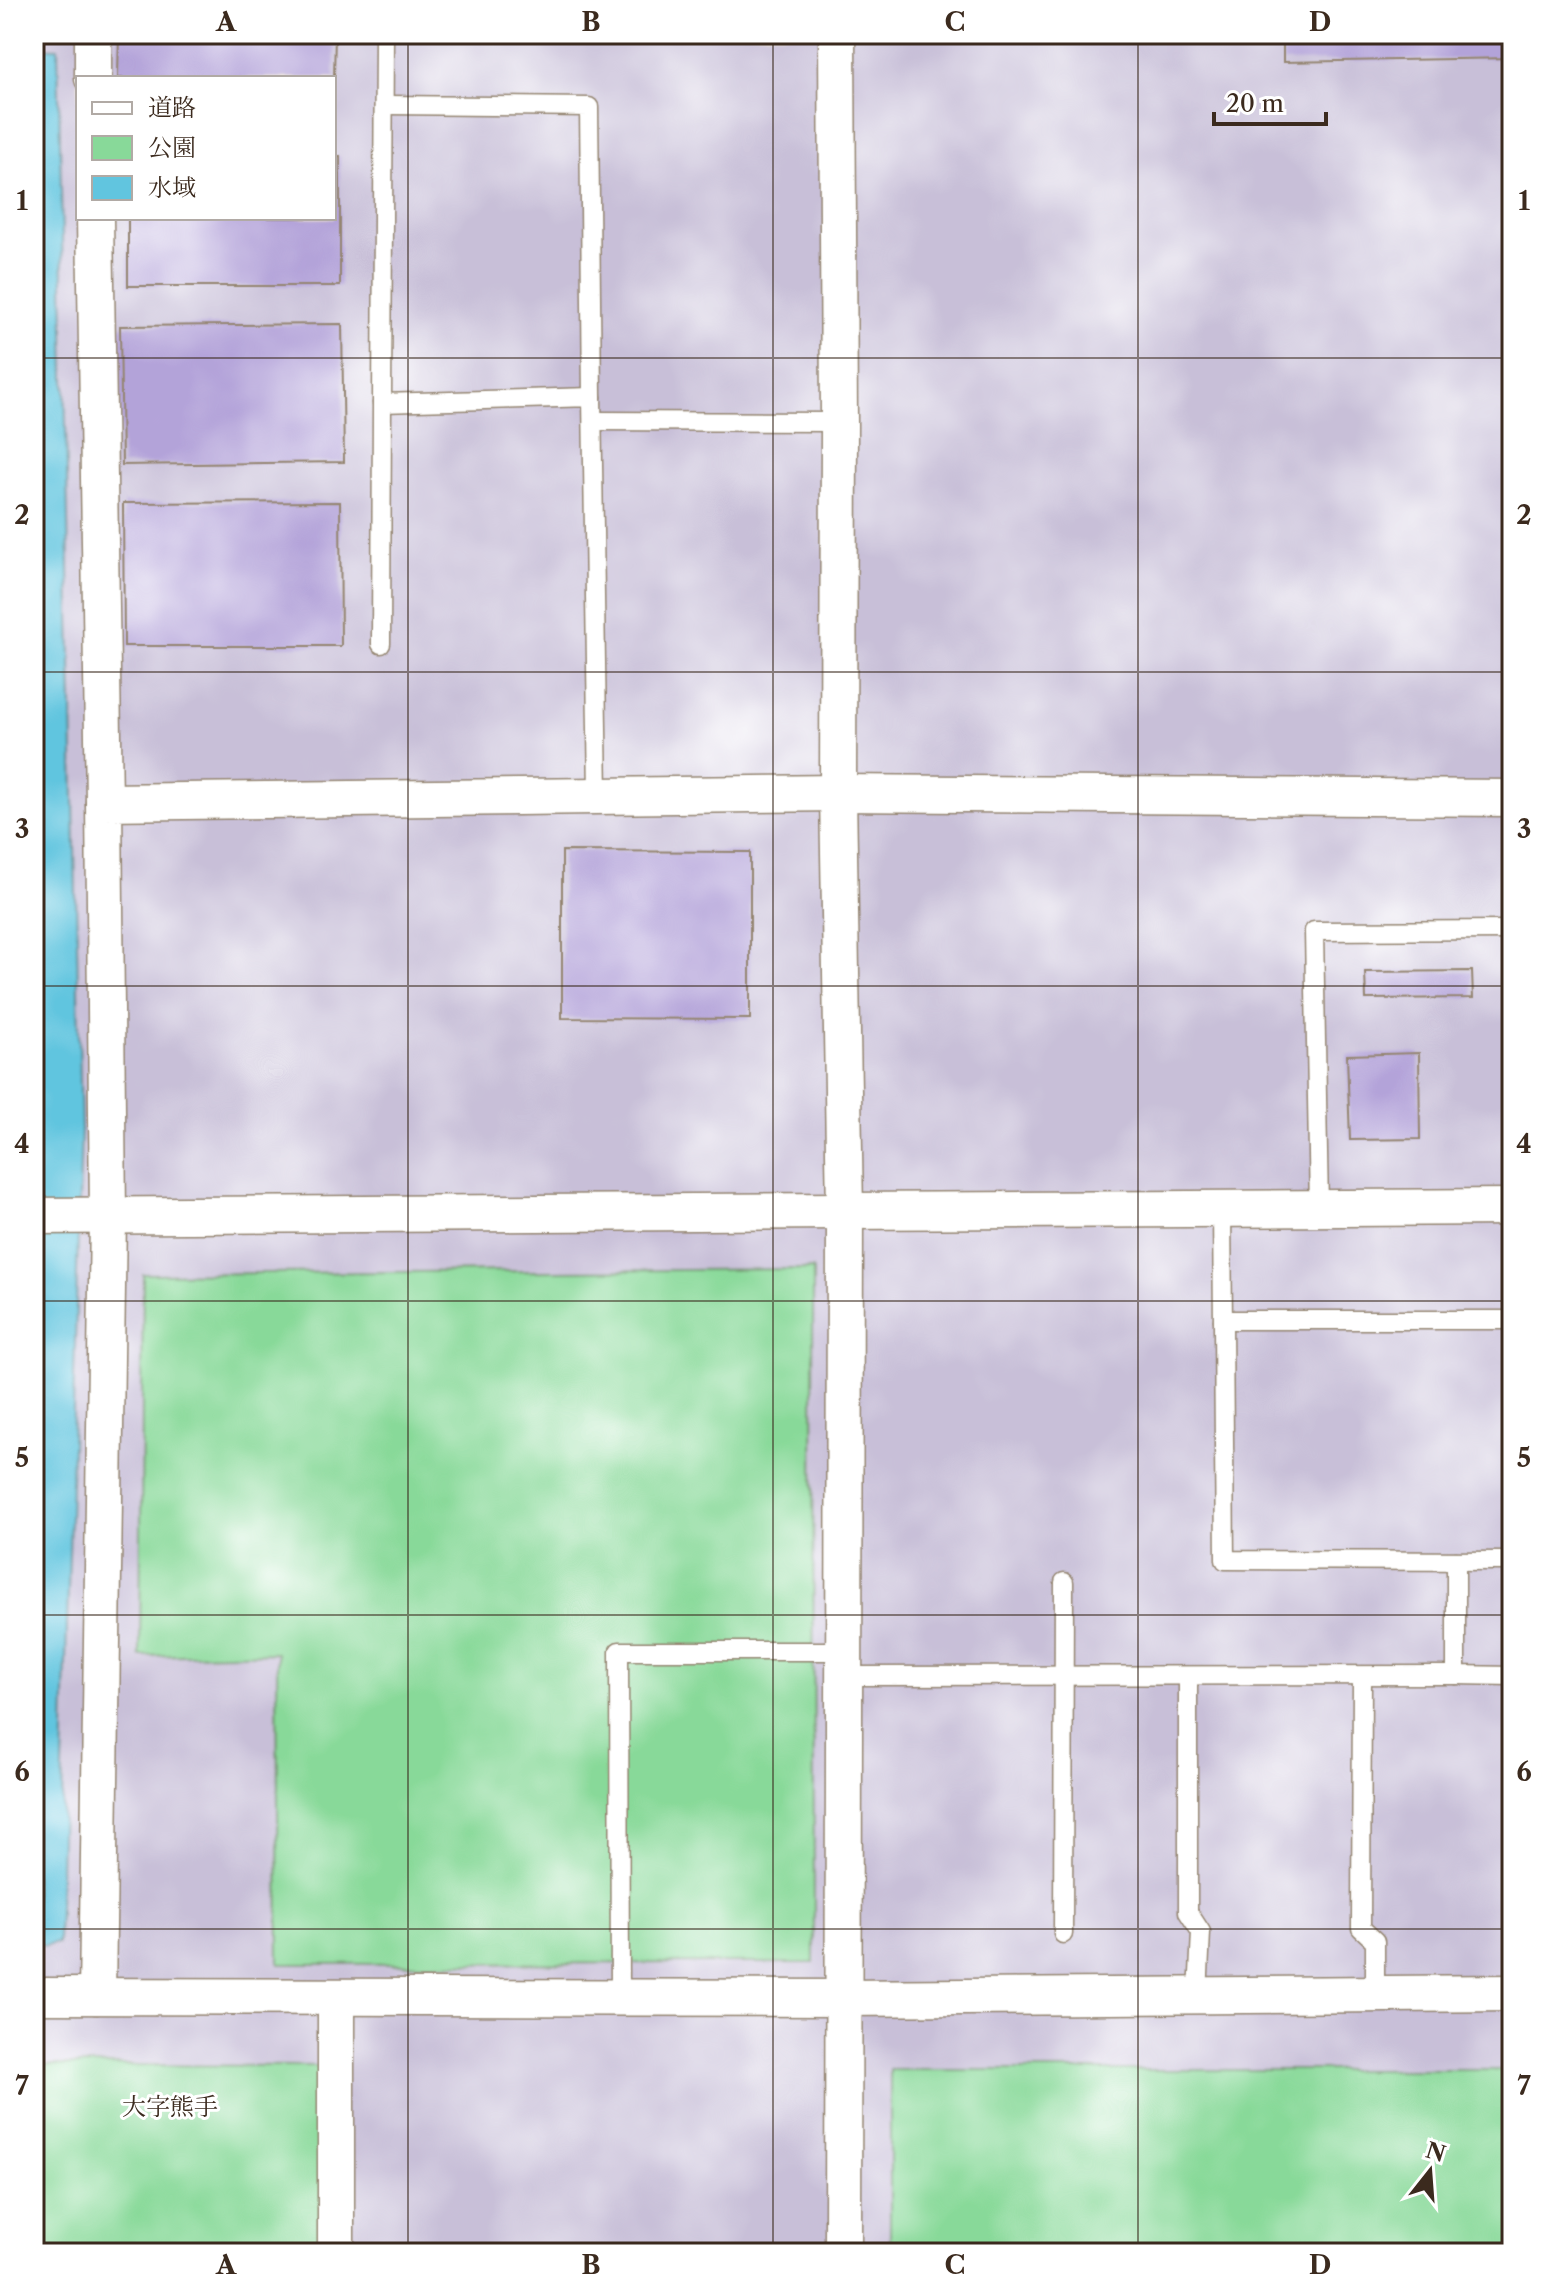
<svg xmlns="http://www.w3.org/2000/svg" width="1546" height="2287" viewBox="0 0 1546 2287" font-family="'Libre Caslon Text','Noto Serif JP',serif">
<rect width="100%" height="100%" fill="#fff"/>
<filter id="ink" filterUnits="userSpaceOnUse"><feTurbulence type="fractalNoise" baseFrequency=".0125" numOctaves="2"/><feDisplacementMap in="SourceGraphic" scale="16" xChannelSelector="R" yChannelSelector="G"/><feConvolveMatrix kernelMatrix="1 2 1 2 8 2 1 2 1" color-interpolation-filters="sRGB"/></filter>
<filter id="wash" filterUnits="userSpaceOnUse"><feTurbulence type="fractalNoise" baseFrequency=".006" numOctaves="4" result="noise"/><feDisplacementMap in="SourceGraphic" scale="32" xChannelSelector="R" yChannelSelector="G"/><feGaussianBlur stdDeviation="1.8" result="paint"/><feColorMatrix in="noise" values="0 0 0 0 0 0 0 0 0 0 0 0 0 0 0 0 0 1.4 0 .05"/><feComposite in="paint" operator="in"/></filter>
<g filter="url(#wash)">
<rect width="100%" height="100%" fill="#efe3c5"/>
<path fill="#c8bfd8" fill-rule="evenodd" d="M34,34H1512V2253H34ZM78,78H334V218H78Z"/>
<g fill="#88d999" stroke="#62825c" stroke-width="2">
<polygon points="813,1269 814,1963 279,1964 277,1653 140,1656 143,1274"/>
<polygon points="34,2065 323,2066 323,2253 34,2253"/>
<rect x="890" y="2070" width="622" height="183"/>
</g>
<polygon fill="#61c5df" stroke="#4e787e" stroke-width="2" points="34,47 58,48 81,1130 58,1943 44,1946 34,1943"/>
<g id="blocks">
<g fill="#b3a3d9">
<polygon points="119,34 335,34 334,78 118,78"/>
<polygon points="1283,34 1512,34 1512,58 1283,62"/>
<polygon points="334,156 340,156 340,286 128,286 128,218 334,218"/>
<polygon points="342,324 344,462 122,465 120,326"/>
<polygon points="340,502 341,646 124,646 123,503"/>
<polygon points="562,851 750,852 750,1019 562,1018"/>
<polygon points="1472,971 1473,998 1366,999 1365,972"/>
<polygon points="1419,1053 1420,1139 1350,1140 1347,1055"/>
</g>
</g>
</g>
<g filter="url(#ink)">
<use href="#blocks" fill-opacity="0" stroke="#958672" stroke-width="2"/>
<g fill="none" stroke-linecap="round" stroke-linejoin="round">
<g stroke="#958672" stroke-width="21">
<g id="lane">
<polyline points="384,34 382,403 592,397 598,795"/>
<polyline points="386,105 589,107 592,397"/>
<polyline points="593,421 839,422"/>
<polyline points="381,644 382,403"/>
<polyline points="1319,1208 1314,931 1512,930"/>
<polyline points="1222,1209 1225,1560 1512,1561"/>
<polyline points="1223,1320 1512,1320"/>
<polyline points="1456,1561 1456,1675 1512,1676"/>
<polyline points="845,1676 1456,1675"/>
<polyline points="1188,1676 1188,1912 1201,1932 1198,1995"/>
<polyline points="1362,1676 1361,1928 1375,1941 1375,1994"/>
<polyline points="1063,1934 1064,1582"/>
<polyline points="620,1999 619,1651 845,1651"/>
</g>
</g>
<g stroke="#958672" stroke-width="39">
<g id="street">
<polyline points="93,34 93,78"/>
<polyline points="837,34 839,422 838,793 845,1211 843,2253"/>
<polyline points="95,218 104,802"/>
<polyline points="34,1216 1512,1207"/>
<polyline points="34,1996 843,1998 1512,1993"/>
<polyline points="97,1996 108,1216 104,802 838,793 1512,798"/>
<polyline points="336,1999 336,2253"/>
</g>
</g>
<use href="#lane" stroke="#fff" stroke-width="18"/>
<use href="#street" stroke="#fff" stroke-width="36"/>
</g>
</g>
<path fill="none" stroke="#3b2a1e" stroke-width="2" stroke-opacity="0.55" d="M408,34V2253M773,34V2253M1138,34V2253M34,358H1512M34,672H1512M34,986H1512M34,1301H1512M34,1615H1512M34,1929H1512"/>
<g text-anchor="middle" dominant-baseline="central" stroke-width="6" stroke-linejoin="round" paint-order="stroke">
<g font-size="24" fill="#3b2a1e" stroke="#fff">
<text x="170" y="2106">大字熊手</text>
</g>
</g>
<rect width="1546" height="2287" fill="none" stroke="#fff" stroke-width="88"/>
<rect x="76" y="76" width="260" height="144" fill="#ffffff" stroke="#b1aaa5" stroke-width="2"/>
<rect x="92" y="102" width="40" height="12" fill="#ffffff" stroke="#b1aaa5" stroke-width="2"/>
<text x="148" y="116" font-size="24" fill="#3b2a1e">道路</text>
<rect x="92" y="136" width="40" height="24" fill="#88d999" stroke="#b1aaa5" stroke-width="2"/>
<text x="148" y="156" font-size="24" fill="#3b2a1e">公園</text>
<rect x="92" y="176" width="40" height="24" fill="#61c5df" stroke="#b1aaa5" stroke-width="2"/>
<text x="148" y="196" font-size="24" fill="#3b2a1e">水域</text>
<g transform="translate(1430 2171) rotate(17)" stroke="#ffffff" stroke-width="6" paint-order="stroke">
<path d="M0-6L14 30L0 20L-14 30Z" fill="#3b2a1e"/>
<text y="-12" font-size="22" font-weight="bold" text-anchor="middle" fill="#3b2a1e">N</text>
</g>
<path d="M1214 112v12h112v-12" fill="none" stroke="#3b2a1e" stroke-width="4"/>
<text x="1226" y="112" font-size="24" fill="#3b2a1e" stroke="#ffffff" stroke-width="6" paint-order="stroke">20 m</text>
<rect x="44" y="44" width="1458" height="2199" fill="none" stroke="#3b2a1e" stroke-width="3"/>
<g font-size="26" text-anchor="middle" font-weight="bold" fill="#3b2a1e">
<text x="226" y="31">A</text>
<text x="591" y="31">B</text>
<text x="955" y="31">C</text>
<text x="1320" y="31">D</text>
<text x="22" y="210">1</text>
<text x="1524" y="210">1</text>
<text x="22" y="524">2</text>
<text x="1524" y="524">2</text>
<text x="22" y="838">3</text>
<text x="1524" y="838">3</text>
<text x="22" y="1153">4</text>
<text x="1524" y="1153">4</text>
<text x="22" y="1467">5</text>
<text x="1524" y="1467">5</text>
<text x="22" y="1781">6</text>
<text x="1524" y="1781">6</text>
<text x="22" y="2095">7</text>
<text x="1524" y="2095">7</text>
<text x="226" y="2274">A</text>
<text x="591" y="2274">B</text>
<text x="955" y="2274">C</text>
<text x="1320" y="2274">D</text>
</g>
</svg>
